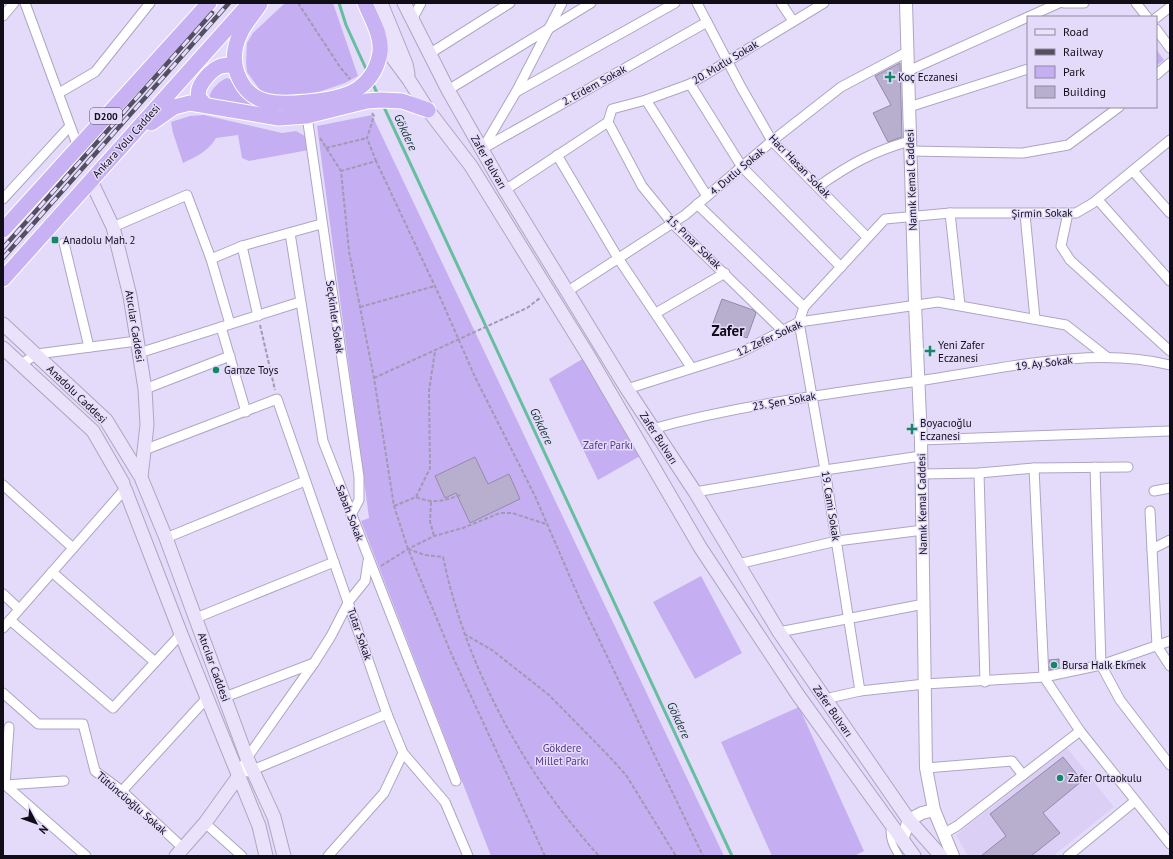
<svg xmlns="http://www.w3.org/2000/svg" width="1173" height="859" viewBox="0 0 1173 859" font-family="'PT Sans',sans-serif">
<rect width="100%" height="100%" fill="#e4dbfb"/>
<polygon fill="#dbcff6" points="1067,748 1114,807 1053,856 968,856 956,835"/>
<g fill="#c5aff2">
<polygon points="285,3 333,3 358,76 345,83 304,97 271,97 260,90 247,72 246,62 247,43 253,33"/>
<polygon points="1156,49 1164,60 1156,66"/>
<path d="M227,78C239,82 241,94 251,101C285,126 319,109 355,99L356,101L308,114L289,117L279,116L210,101C207,92 219,81 227,78Z"/>
<path d="M204,115L282,133L296,131L307,137L309,150L249,161L242,158L238,135L216,138C209,151 195,157 183,163L173,133L171,122L190,116Z"/>
<polygon points="372,115 724,856 491,856 361,521 369,518 317,126"/>
<polygon points="584,358 642,455 598,480 549,379"/>
<polygon points="701,576 742,653 695,679 653,602"/>
<polygon points="799,707 864,851 854,856 772,856 721,742"/>
</g>
<g fill="none" stroke-linecap="round" stroke-linejoin="round">
<g stroke="#67be9f" stroke-width="3">
<polyline points="339,3 346,25 367,71"/>
<polyline points="372,82 378,95"/>
<polyline points="383,105 732,856"/>
</g>
</g>
<g fill="#b8aecd" stroke="#938aa8">
<polygon points="900,63 902,137 888,142 873,113 891,105 875,76"/>
<polygon points="722,299 753,310 756,313 747,338 712,326"/>
<polygon points="475,457 488,484 509,474 520,499 470,523 456,493 445,498 435,476"/>
<polygon points="1059,659 1059,668 1050,670 1049,660"/>
<polygon points="1063,757 1082,781 1043,813 1060,833 1031,856 981,856 1006,836 990,814"/>
</g>
<g fill="none" stroke-linecap="round" stroke-linejoin="round">
<g stroke="#aea5c3" stroke-width="9">
<path id="pedestrian" d="M891,825C888,837 893,846 899,856"/>
</g>
<g stroke="#aea5c3" stroke-width="11">
<g id="minor">
<polyline points="25,3 78,147"/>
<polyline points="697,3 741,87 772,141 867,237"/>
<polyline points="781,3 793,21"/>
<polyline points="1064,3 1084,3"/>
<polyline points="1136,3 1147,17"/>
<polyline points="3,16 14,3"/>
<polyline points="1028,17 1059,3"/>
<polyline points="1156,18 1170,7"/>
<polyline points="412,20 421,3"/>
<polyline points="1156,29 1170,48"/>
<polyline points="429,54 510,3"/>
<polyline points="908,71 1028,17"/>
<polyline points="1156,75 1170,63"/>
<polyline points="690,84 742,167 841,267"/>
<polyline points="448,90 591,3"/>
<polyline points="516,92 675,3"/>
<polyline points="59,93 95,72 150,3"/>
<polyline points="646,100 707,196"/>
<polyline points="909,107 1028,69"/>
<polyline points="307,116 359,477 359,500 351,515"/>
<polyline points="608,122 642,186 672,223 783,331"/>
<polyline points="483,148 516,92 562,3"/>
<polyline points="482,149 707,22"/>
<polyline points="910,151 1023,153 1068,145 1119,107"/>
<polyline points="557,155 618,258 691,367"/>
<polyline points="1133,171 1170,213"/>
<path d="M819,186C850,164 874,151 910,141"/>
<polyline points="505,190 608,122 612,109 646,100 690,84 824,3"/>
<polyline points="3,199 70,126"/>
<polyline points="1098,200 1170,281"/>
<polyline points="697,204 804,307 799,322 825,470 860,691"/>
<polyline points="950,213 960,305"/>
<polyline points="1068,213 1061,246 1070,260 1170,351"/>
<polyline points="1025,214 1035,319"/>
<polyline points="113,227 187,195 211,259 230,324"/>
<polyline points="290,233 323,441 456,781"/>
<polyline points="64,243 89,347"/>
<polyline points="242,246 258,316"/>
<polyline points="211,259 242,246 321,224"/>
<polyline points="568,291 685,215 772,141 841,87 907,52"/>
<polyline points="804,307 885,219 950,213 1076,213 1093,203 1170,140"/>
<polyline points="656,313 725,273"/>
<polyline points="221,327 246,412"/>
<polyline points="139,353 300,302"/>
<polyline points="21,364 37,354 137,341"/>
<polyline points="145,389 230,356"/>
<polyline points="627,389 740,353 799,322 938,302 1066,325 1107,357"/>
<path d="M652,429C739,405 828,394 918,381C998,370 1090,345 1170,365"/>
<polyline points="921,440 1170,431"/>
<polyline points="144,450 277,399 387,714 403,753 445,802 468,856"/>
<polyline points="1095,467 1101,665 1120,700 1170,765"/>
<polyline points="1034,468 1044,677 1080,731 1170,844"/>
<polyline points="979,473 985,682"/>
<polyline points="922,474 979,473 1034,468 1128,467"/>
<polyline points="3,485 73,548"/>
<polyline points="1154,491 1170,488"/>
<polyline points="695,492 825,470 921,456"/>
<polyline points="1150,511 1157,646 1170,666"/>
<polyline points="166,538 305,481"/>
<polyline points="1152,549 1170,540"/>
<polyline points="738,564 837,541 923,530"/>
<polyline points="52,572 155,662"/>
<polyline points="3,594 19,609"/>
<polyline points="196,618 334,562"/>
<polyline points="10,620 113,708 181,634"/>
<polyline points="3,628 125,489"/>
<polyline points="779,632 924,604"/>
<polyline points="3,693 38,724 83,724 95,771 122,791 183,848"/>
<polyline points="225,697 314,663"/>
<polyline points="825,699 860,691 925,684 1044,677 1101,665 1170,641"/>
<polyline points="926,768 1012,761 1023,775"/>
<polyline points="248,772 387,714"/>
<polyline points="238,777 247,758 314,663 331,636 349,601 365,581 368,561"/>
<polyline points="3,783 86,856"/>
<polyline points="5,785 64,781"/>
<polyline points="5,785 9,727"/>
<polyline points="122,791 206,699"/>
<polyline points="205,823 242,856"/>
<polyline points="943,834 957,826 1080,731"/>
<polyline points="328,856 384,793 403,753"/>
<polyline points="1068,856 1135,801"/>
</g>
</g>
<g stroke="#aea5c3" stroke-width="14">
<g id="tertiary">
<polyline points="906,3 915,304 921,440 926,768 934,810 953,856"/>
<polyline points="902,840 909,820 922,813 934,810"/>
</g>
</g>
<g stroke="#aea5c3" stroke-width="15">
<g id="secondary">
<polyline points="381,3 406,64 408,74"/>
<polyline points="404,3 448,90 505,190 627,389 695,492 779,632 909,820 941,856"/>
<polyline points="380,31 392,57 409,80 428,110 471,166 591,360 700,547 798,695 914,856"/>
<polyline points="91,181 113,227 130,296 145,389 147,425 141,477"/>
<polyline points="3,324 106,420 139,474"/>
<polyline points="3,348 93,431 123,483"/>
<polyline points="142,480 166,538 247,758 274,817 284,856"/>
<polyline points="125,489 181,634 259,826 266,856"/>
<polyline points="176,856 205,823 238,777"/>
</g>
</g>
<g stroke="#fff" stroke-width="17">
<g id="trunk">
<path d="M260,4C254,13 246,22 241,32C235,44 232,59 237,73C249,106 276,105 307,102C324,100 345,98 359,88C371,79 378,66 380,52C382,35 371,18 365,3"/>
<path d="M205,105C203,102 200,100 199,97C195,86 212,69 221,66C225,65 230,65 234,65"/>
<polyline points="151,123 174,107 190,103 279,118 307,116 367,101 381,100 402,101 428,110"/>
<polyline points="3,230 209,3"/>
<polyline points="3,279 250,3"/>
</g>
</g>
<g stroke="#a099b2" stroke-width="2" stroke-dasharray="4 2" stroke-linecap="butt">
<polyline points="298,3 340,67 350,79"/>
<polyline points="372,113 374,116 367,138 376,161"/>
<polyline points="320,138 341,171"/>
<polyline points="326,148 367,138"/>
<polyline points="360,307 435,286"/>
<polyline points="260,325 275,390"/>
<polyline points="374,378 527,308 540,298"/>
<path d="M416,497C433,504 444,501 460,495"/>
<polyline points="431,502 430,521 434,536"/>
<polyline points="394,506 416,497 430,468 429,391 435,351"/>
<path d="M408,549L425,555L443,557C466,667 523,772 599,856"/>
<polyline points="381,566 408,549 434,536 463,528 500,513 512,513 546,524"/>
<polyline points="464,634 492,650 549,695 606,753 626,775 676,856"/>
<polyline points="545,856 451,653 408,549 394,506 374,378 349,251 341,171 376,161 440,297 475,377 535,496 580,600 703,856"/>
</g>
<use href="#pedestrian" stroke="#fff" stroke-width="7"/>
<use href="#minor" stroke="#fff" stroke-width="9"/>
<use href="#tertiary" stroke="#fff" stroke-width="12"/>
<use href="#secondary" stroke="#eae2fb" stroke-width="13"/>
<use href="#trunk" stroke="#c8b2f4" stroke-width="15"/>
<g stroke="#544f60" stroke-width="4.5">
<g id="rail">
<polyline points="3,248 212,13"/>
<polyline points="3,258 229,3"/>
</g>
</g>
<use href="#rail" stroke="#e4dbfb" stroke-width="3" stroke-dasharray="9" stroke-linecap="butt"/>
</g>
<g fill="#128868" stroke="#e4dbfb" stroke-width="1.5">
<path d="M888 71h4v4h4v4h-4v4h-4v-4h-4v-4h4z"/>
<rect x="51" y="236" width="8" height="8" rx="2"/>
<path d="M928 345h4v4h4v4h-4v4h-4v-4h-4v-4h4z"/>
<circle cx="216" cy="370" r="4"/>
<path d="M910 423h4v4h4v4h-4v4h-4v-4h-4v-4h4z"/>
<circle cx="1054" cy="665" r="4"/>
<circle cx="1060" cy="778" r="4"/>
</g>
<g text-anchor="middle" dominant-baseline="central" stroke-width="3" stroke-linejoin="round" paint-order="stroke">
<rect fill="#e4dbfb" stroke="#504b5b" stroke-width="1" x="90" y="108" width="32" height="16" rx="3"/>
<g font-size="10" font-weight="bold" fill="#100d17">
<text x="106" y="116">D200</text>
</g>
<g font-size="11" fill="#100d17" stroke="#e4dbfb">
<text transform="translate(725 62) rotate(-31)">20. Mutlu Sokak</text>
<text transform="translate(594 85) rotate(-29)">2. Erdem Sokak</text>
<text transform="translate(126 141) rotate(-48)">Ankara Yolu Caddesi</text>
<text transform="translate(489 162) rotate(60)">Zafer Bulvarı</text>
<text transform="translate(800 166) rotate(46)">Hacı Hasan Sokak</text>
<text transform="translate(737 171) rotate(-40)">4. Dutlu Sokak</text>
<text transform="translate(911 180) rotate(-92)">Namık Kemal Caddesi</text>
<text transform="translate(1042 213) rotate(-1)">Şirmin Sokak</text>
<text transform="translate(694 242) rotate(44)">15. Pınar Sokak</text>
<text transform="translate(335 317) rotate(82)">Seçkinler Sokak</text>
<text transform="translate(135 326) rotate(81)">Atıcılar Caddesi</text>
<text transform="translate(769 338) rotate(-25)">12. Zefer Sokak</text>
<text transform="translate(1044 363) rotate(-7)">19. Ay Sokak</text>
<text transform="translate(77 394) rotate(44)">Anadolu Caddesi</text>
<text transform="translate(784 401) rotate(-10)">23. Şen Sokak</text>
<text transform="translate(659 438) rotate(57)">Zafer Bulvarı</text>
<text transform="translate(922 504) rotate(-91)">Namık Kemal Caddesi</text>
<text transform="translate(831 506) rotate(81)">19. Cami Sokak</text>
<text transform="translate(350 513) rotate(69)">Sabah Sokak</text>
<text transform="translate(360 634) rotate(71)">Tutar Sokak</text>
<text transform="translate(214 667) rotate(70)">Atıcılar Caddesi</text>
<text transform="translate(833 711) rotate(55)">Zafer Bulvarı</text>
<text transform="translate(132 803) rotate(41)">Tütüncüoğlu Sokak</text>
</g>
<g font-size="11" fill="#100d17" stroke="#e4dbfb" text-anchor="start">
<text x="898" y="77">Koç Eczanesi</text>
<text x="63" y="240">Anadolu Mah. 2</text>
<text x="938" y="345">Yeni Zafer<tspan x="938" dy="13">Eczanesi</tspan></text>
<text x="224" y="370">Gamze Toys</text>
<text x="920" y="423">Boyacıoğlu<tspan x="920" dy="13">Eczanesi</tspan></text>
<text x="1062" y="665">Bursa Halk Ekmek</text>
<text x="1068" y="778">Zafer Ortaokulu</text>
</g>
<g font-size="11" fill="#563885" stroke="#e4dbfb">
<text x="608" y="445">Zafer Parkı</text>
<text x="562" y="748">Gökdere<tspan x="562" dy="13">Millet Parkı</tspan></text>
</g>
<g font-size="12" font-style="italic" fill="#0e3629" stroke="#e4dbfb">
<text transform="translate(406 132) rotate(65)">Gökdere</text>
<text transform="translate(542 426) rotate(65)">Gökdere</text>
<text transform="translate(679 720) rotate(65)">Gökdere</text>
</g>
<g font-size="15" font-weight="bold" fill="#100d17" stroke="#e4dbfb">
<text x="728" y="330">Zafer</text>
</g>
</g>
<rect width="1173" height="859" fill="none" stroke="#100d17" stroke-width="8"/>
<rect x="1027" y="16" width="130" height="92" fill="#e4dbfb" stroke="#8f89a0"/>
<rect x="1035" y="29" width="20" height="6" fill="#eae2fb" stroke="#8f89a0"/>
<text x="1063" y="36" font-size="12" fill="#100d17">Road</text>
<rect x="1035" y="49" width="20" height="6" fill="#544f60" stroke="#8f89a0"/>
<text x="1063" y="56" font-size="12" fill="#100d17">Railway</text>
<rect x="1035" y="66" width="20" height="12" fill="#c5aff2" stroke="#8f89a0"/>
<text x="1063" y="76" font-size="12" fill="#100d17">Park</text>
<rect x="1035" y="86" width="20" height="12" fill="#b8aecd" stroke="#8f89a0"/>
<text x="1063" y="96" font-size="12" fill="#100d17">Building</text>
<g transform="translate(36 823) rotate(131)" stroke="#e4dbfb" stroke-width="3" paint-order="stroke">
<path d="M0-3L7 15L0 10L-7 15Z" fill="#100d17"/>
<text y="-6" font-size="11" font-weight="bold" text-anchor="middle" fill="#100d17">N</text>
</g>
</svg>
